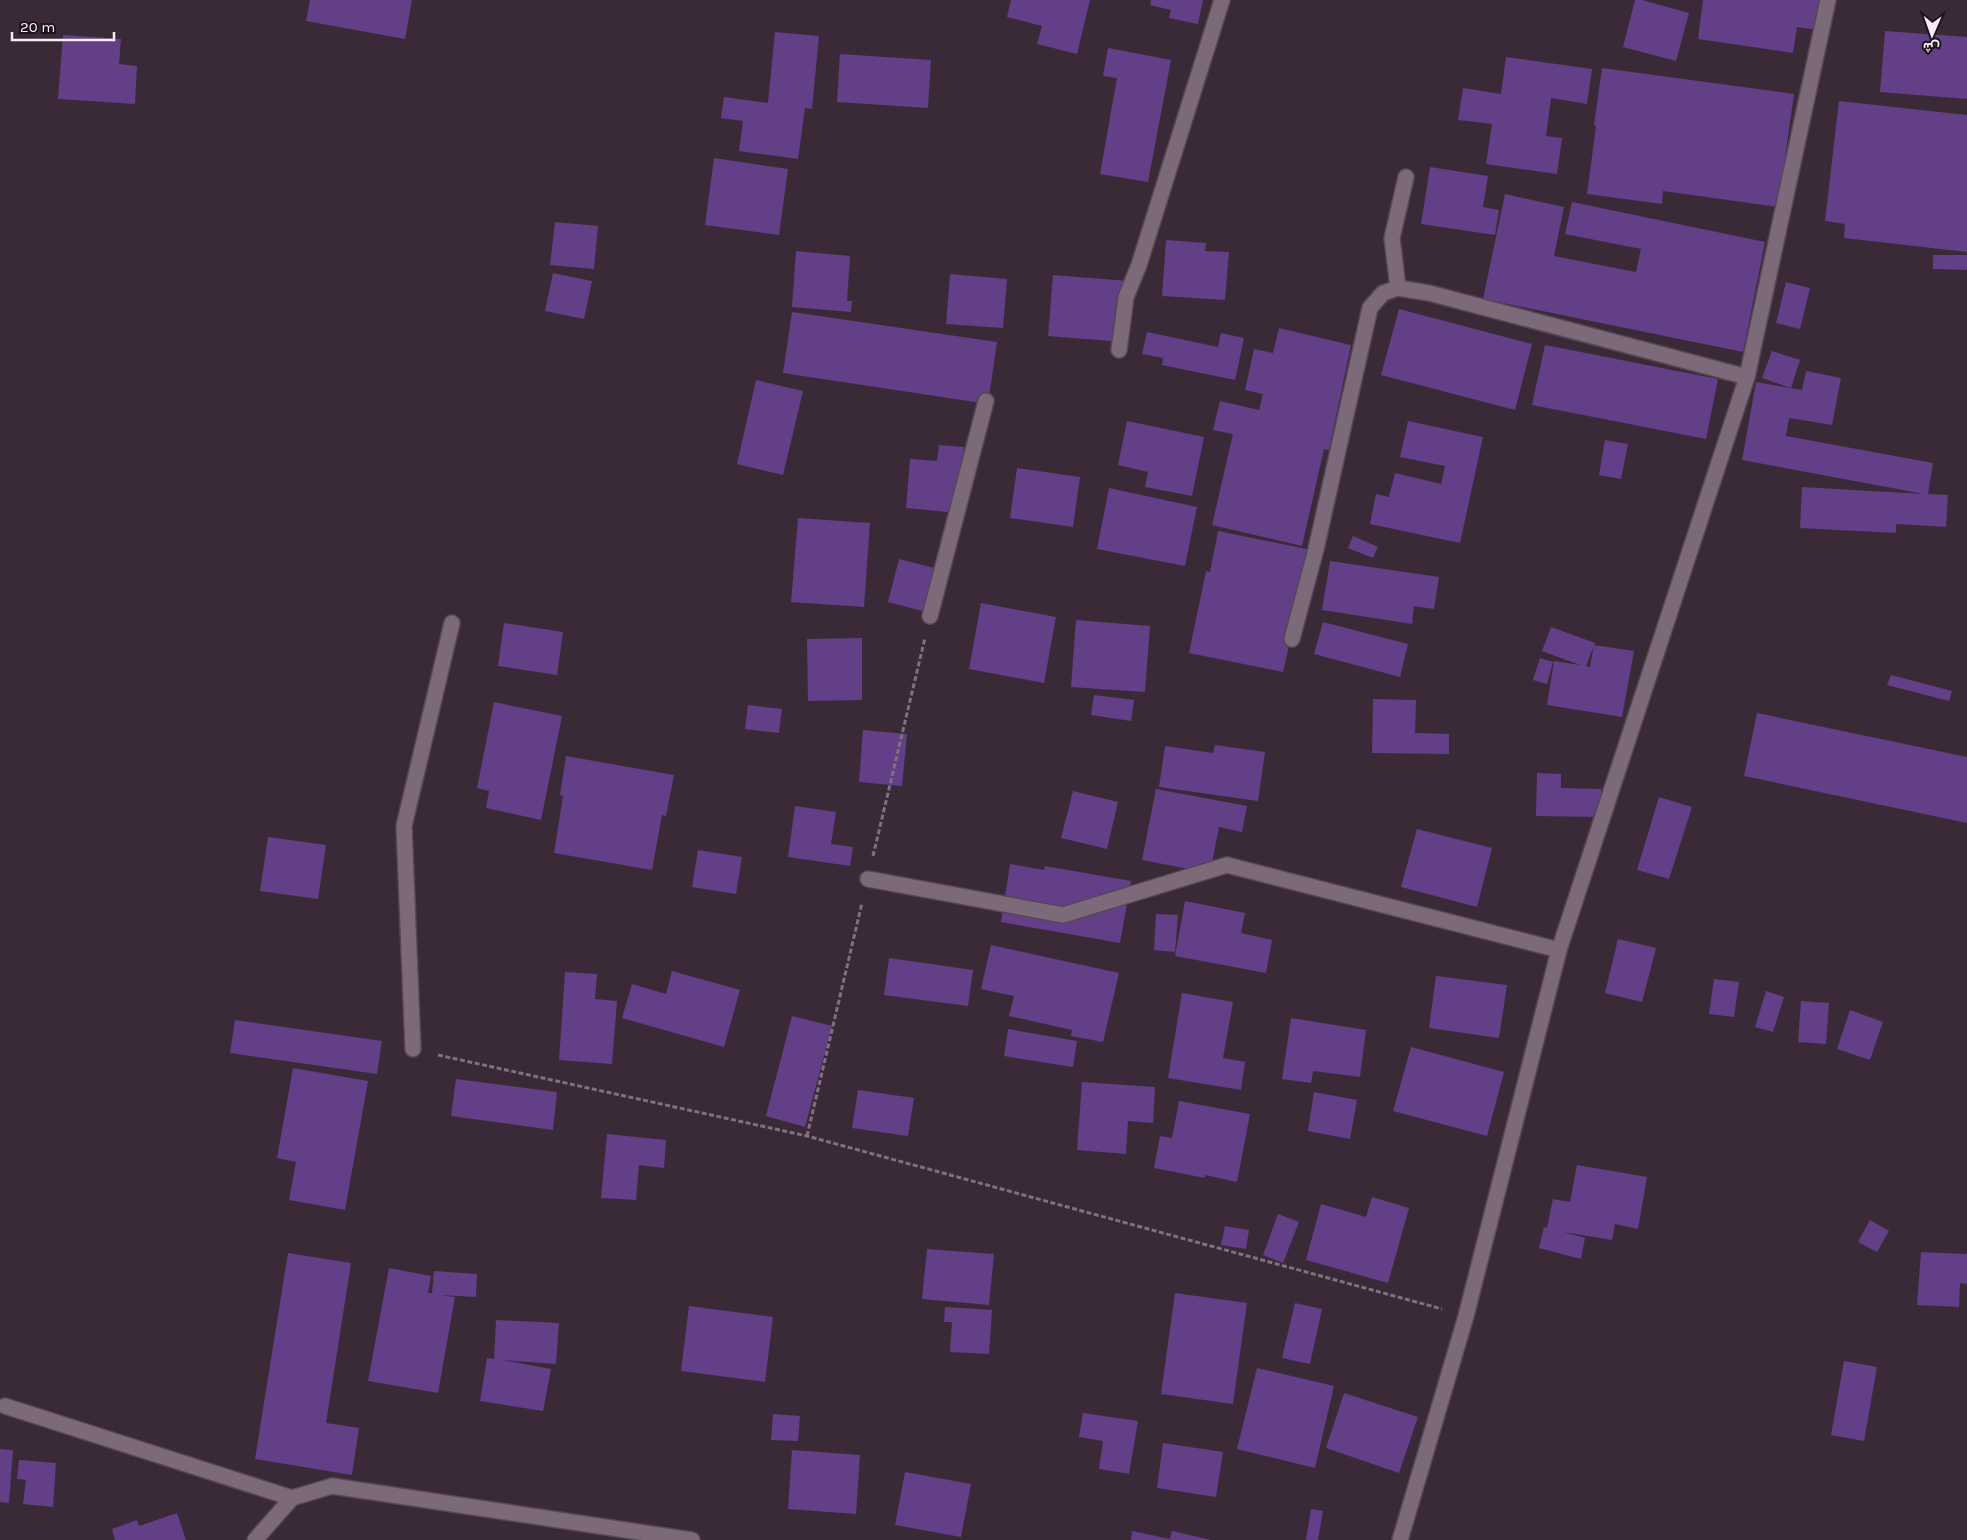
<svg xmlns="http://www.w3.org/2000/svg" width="1967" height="1540" viewBox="0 0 1967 1540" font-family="Karla,Vazirmatn,sans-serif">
<rect width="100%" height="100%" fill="#3a2a38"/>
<g fill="#623f87">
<polygon points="310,0 412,0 405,39 306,21"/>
<polygon points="1011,0 1090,0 1077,54 1037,44 1042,26 1007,17"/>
<polygon points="1151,0 1203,0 1198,24 1169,18 1171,10 1150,5"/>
<polygon points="1635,0 1642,0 1689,13 1676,61 1623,47"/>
<polygon points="1703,0 1821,0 1817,30 1797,27 1793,53 1698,39"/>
<polygon points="1885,31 1967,37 1967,99 1880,92"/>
<polygon points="775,32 819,36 812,109 805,108 798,159 739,151 743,121 721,118 724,97 768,103"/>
<polygon points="63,35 121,39 119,64 137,66 135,104 58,99"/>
<polygon points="1108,48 1171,60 1148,182 1100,174 1117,78 1103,76"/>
<polygon points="840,54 931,60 928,108 837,102"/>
<polygon points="1506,57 1592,69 1587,104 1551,98 1546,136 1562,138 1557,174 1486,164 1492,124 1458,120 1463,88 1501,94"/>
<polygon points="1602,68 1794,94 1778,207 1663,191 1662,204 1587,194 1596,126 1594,125"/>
<polygon points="1839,101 1967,115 1967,252 1844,238 1845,224 1825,221"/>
<polygon points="714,158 788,169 779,235 705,225"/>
<polygon points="1430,167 1488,176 1483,207 1499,210 1495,235 1421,224"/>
<polygon points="1505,194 1564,207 1554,256 1636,272 1641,249 1565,234 1572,202 1765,242 1743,352 1483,299"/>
<polygon points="555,222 598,226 594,269 550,265"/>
<polygon points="1166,240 1206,243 1205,251 1229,252 1225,300 1162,296"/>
<polygon points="796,251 850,256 847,301 852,301 851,312 792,307"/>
<polygon points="1933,255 1967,255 1967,270 1933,269"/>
<polygon points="553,273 592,281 584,319 545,311"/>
<polygon points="950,274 1007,279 1003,328 946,324"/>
<polygon points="1053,275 1128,281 1123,342 1048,336"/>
<polygon points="1786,282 1810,288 1800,329 1776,323"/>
<polygon points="1399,309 1532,344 1515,410 1381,375"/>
<polygon points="792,312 997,342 988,404 783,373"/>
<polygon points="1279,328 1351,345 1329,450 1324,449 1302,546 1212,525 1233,434 1213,430 1220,401 1259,410 1263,394 1245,390 1254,349 1273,353"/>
<polygon points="1147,332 1218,347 1221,333 1244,338 1235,380 1162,365 1163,358 1142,354"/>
<polygon points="1545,345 1718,379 1706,439 1532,405"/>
<polygon points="1772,351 1800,360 1791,388 1762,378"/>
<polygon points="1806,371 1841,378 1832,425 1789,418 1786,436 1933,463 1928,494 1948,495 1946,527 1896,524 1896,533 1800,528 1802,487 1924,494 1742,460 1756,382 1802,390"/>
<polygon points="756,380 803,391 783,475 737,464"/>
<polygon points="1127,421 1204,437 1192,496 1145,487 1148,472 1118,465"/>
<polygon points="1408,421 1483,437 1460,543 1370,524 1376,494 1389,497 1395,473 1441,484 1445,466 1400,457"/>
<polygon points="1605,440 1628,444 1621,479 1599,475"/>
<polygon points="939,445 964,447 958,513 906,508 910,459 937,461"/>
<polygon points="1017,468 1080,477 1073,527 1010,518"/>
<polygon points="1109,488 1197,507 1185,566 1097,549"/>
<polygon points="798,518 870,523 864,607 791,602"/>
<polygon points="1218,531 1311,550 1283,672 1189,653 1206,571 1210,572"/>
<polygon points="1353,536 1378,547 1373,558 1348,548"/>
<polygon points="899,559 946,571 934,614 888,602"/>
<polygon points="1330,561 1439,577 1434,609 1414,606 1412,624 1322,610"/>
<polygon points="981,603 1056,617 1044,683 969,669"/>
<polygon points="1076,620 1150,626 1145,692 1071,687"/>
<polygon points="1323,622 1408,644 1400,677 1314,654"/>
<polygon points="504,623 563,632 557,675 498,666"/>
<polygon points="1551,627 1595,643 1586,666 1590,667 1594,645 1634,651 1622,717 1547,705 1554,661 1580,665 1542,651"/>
<polygon points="862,638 862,700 808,701 807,639"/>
<polygon points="1540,658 1553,662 1547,684 1533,680"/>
<polygon points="1891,675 1952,691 1949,701 1887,685"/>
<polygon points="1094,695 1134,700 1131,721 1091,715"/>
<polygon points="1373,699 1416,700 1415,733 1449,734 1449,754 1372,753"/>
<polygon points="494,702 562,716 541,820 486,808 489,791 477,788"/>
<polygon points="748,705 782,709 779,733 745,729"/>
<polygon points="1757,713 1967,757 1967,823 1744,776"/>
<polygon points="863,730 907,734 902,786 859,782"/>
<polygon points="1215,745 1265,752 1258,801 1159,787 1165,746 1213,753"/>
<polygon points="566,756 674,775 666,816 662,815 652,870 554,853 563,796 560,795"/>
<polygon points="1537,773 1561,774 1561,788 1601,789 1601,817 1536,816"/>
<polygon points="1156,789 1247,806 1242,832 1219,827 1210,873 1142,860"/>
<polygon points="1073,791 1118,802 1107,849 1061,838"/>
<polygon points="1659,797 1692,807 1669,879 1637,870"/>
<polygon points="795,806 836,812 831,844 853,847 850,866 788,857"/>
<polygon points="1417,829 1492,848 1477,907 1401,887"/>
<polygon points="268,837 326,845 318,899 260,891"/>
<polygon points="698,850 742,857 736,894 692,887"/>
<polygon points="1010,864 1044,870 1045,866 1131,881 1120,943 1001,922"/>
<polygon points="1185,901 1245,913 1241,933 1272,940 1266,973 1175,956"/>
<polygon points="1156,914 1178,915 1175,952 1154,950"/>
<polygon points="1618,939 1656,948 1642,1002 1605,993"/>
<polygon points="991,945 1119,973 1103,1042 1071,1036 1072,1030 1009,1016 1014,996 981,989"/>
<polygon points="889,958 973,970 968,1006 884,995"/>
<polygon points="672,971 740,990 724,1047 622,1018 632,984 666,994"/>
<polygon points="565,972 597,974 595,999 617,1001 612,1064 559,1060"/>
<polygon points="1436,976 1507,985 1499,1038 1429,1028"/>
<polygon points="1714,979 1739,982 1734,1017 1709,1014"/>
<polygon points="1766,991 1784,997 1773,1032 1755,1027"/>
<polygon points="1182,993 1233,1002 1223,1058 1245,1062 1241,1090 1168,1078"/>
<polygon points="1801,1001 1829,1003 1826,1044 1798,1042"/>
<polygon points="1850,1010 1883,1022 1870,1060 1837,1049"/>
<polygon points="792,1016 832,1026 805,1127 766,1116"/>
<polygon points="1291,1018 1366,1030 1360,1077 1313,1071 1311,1083 1282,1079"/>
<polygon points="235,1020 382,1041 377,1074 230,1053"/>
<polygon points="1008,1029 1077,1041 1073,1067 1004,1056"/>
<polygon points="1411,1047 1504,1072 1487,1136 1393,1111"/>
<polygon points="293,1068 368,1081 345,1210 289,1200 296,1162 277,1158"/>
<polygon points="456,1079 557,1092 553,1130 451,1116"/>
<polygon points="1082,1082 1155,1087 1153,1123 1128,1121 1126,1154 1077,1150"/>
<polygon points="858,1090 914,1098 908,1136 852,1128"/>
<polygon points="1314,1092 1357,1100 1350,1139 1308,1131"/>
<polygon points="1179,1101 1250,1114 1237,1182 1205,1175 1205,1178 1154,1168 1160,1136 1172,1138"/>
<polygon points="607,1134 666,1140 664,1168 639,1165 636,1200 601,1198"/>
<polygon points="1577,1165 1647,1177 1638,1229 1615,1224 1612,1240 1564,1232 1585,1238 1581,1259 1539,1248 1544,1227 1547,1228 1553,1199 1570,1202"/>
<polygon points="1372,1197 1409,1208 1388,1283 1306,1260 1321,1204 1366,1217"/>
<polygon points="1278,1214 1299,1222 1283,1263 1263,1255"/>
<polygon points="1870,1220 1889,1231 1877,1252 1858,1242"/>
<polygon points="1225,1226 1249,1230 1246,1249 1221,1245"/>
<polygon points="927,1249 994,1254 989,1305 922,1299"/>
<polygon points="1921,1252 1967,1254 1967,1284 1960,1283 1959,1307 1917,1305"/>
<polygon points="288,1253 351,1263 326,1423 359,1428 352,1475 255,1459"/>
<polygon points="389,1268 431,1276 428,1293 432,1293 434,1271 477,1274 476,1297 440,1295 455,1297 438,1393 368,1381"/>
<polygon points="1175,1293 1247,1303 1233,1404 1161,1394"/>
<polygon points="1295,1303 1322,1309 1310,1364 1282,1358"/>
<polygon points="689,1306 773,1317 765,1382 681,1371"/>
<polygon points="945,1307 992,1310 989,1354 950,1352 952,1322 944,1322"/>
<polygon points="496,1320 559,1323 556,1364 502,1360 551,1369 543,1411 480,1401 487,1358 494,1359"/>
<polygon points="1844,1361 1877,1367 1864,1441 1831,1435"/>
<polygon points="1257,1368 1334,1386 1315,1468 1237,1449"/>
<polygon points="1344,1393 1418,1417 1399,1473 1326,1448"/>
<polygon points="1083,1413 1138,1421 1129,1474 1099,1469 1103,1441 1079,1437"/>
<polygon points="773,1414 800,1416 798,1441 771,1440"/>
<polygon points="1163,1443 1223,1452 1216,1497 1157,1488"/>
<polygon points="0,1449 13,1450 9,1503 0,1502"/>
<polygon points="792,1450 860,1455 856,1514 788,1509"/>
<polygon points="19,1460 56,1463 53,1507 23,1504 26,1480 17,1479"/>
<polygon points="905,1472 971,1484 961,1537 895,1525"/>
<polygon points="1311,1509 1323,1511 1318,1540 1306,1540"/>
<polygon points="177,1513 186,1540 115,1540 112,1529 137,1520 139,1526"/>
<polygon points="1132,1531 1170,1539 1172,1531 1211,1540 1131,1540"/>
</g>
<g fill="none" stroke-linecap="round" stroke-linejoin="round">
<g stroke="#554754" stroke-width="18">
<g id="minor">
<polyline points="1398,288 1392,238 1406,177"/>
<polyline points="1119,350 1126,297 1139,265 1222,0"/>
<polyline points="930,616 986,401"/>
<polyline points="1292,639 1316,549 1370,308 1383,293 1398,288 1429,293 1747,377"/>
<polyline points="868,879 1063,915 1227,865 1559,950"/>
<polyline points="413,1049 404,826 452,623"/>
<polyline points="5,1406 292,1498"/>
<polyline points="255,1540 292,1498 332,1486 692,1540"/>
<polyline points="1400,1540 1466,1316 1559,950 1747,377 1828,0"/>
</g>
</g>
<g stroke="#7f717d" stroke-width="3" stroke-dasharray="5 2.5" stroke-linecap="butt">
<polyline points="873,856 925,638"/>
<polyline points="438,1055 807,1136 1442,1309"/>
<polyline points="807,1136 862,903"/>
</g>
<use href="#minor" stroke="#7c6a7a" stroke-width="15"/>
</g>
<g transform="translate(1932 35) rotate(182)" stroke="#1d151c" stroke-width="4" paint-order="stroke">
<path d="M0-4L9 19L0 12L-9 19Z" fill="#f8edf7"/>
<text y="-8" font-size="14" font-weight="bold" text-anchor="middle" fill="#f8edf7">ش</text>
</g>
<path d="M12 32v8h102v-8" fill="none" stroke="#f8edf7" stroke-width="2.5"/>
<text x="20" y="32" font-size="15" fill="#f8edf7" stroke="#1d151c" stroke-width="4" paint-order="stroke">20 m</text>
</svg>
